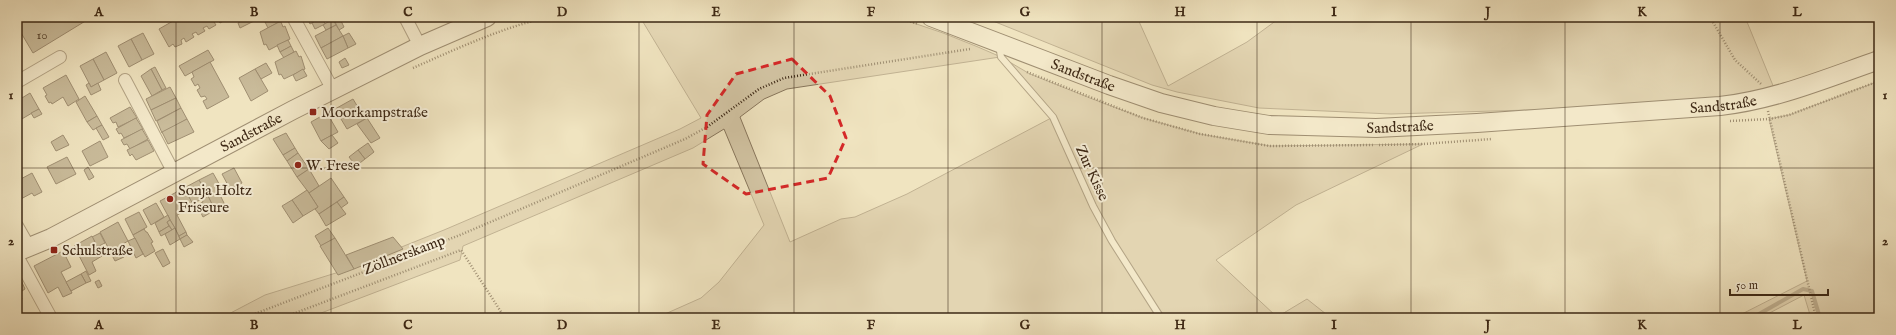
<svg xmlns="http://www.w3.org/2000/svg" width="1896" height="335" viewBox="0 0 1896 335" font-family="'IM FELL English',serif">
<rect width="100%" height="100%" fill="#f0e4c0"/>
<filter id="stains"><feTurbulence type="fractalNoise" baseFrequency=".005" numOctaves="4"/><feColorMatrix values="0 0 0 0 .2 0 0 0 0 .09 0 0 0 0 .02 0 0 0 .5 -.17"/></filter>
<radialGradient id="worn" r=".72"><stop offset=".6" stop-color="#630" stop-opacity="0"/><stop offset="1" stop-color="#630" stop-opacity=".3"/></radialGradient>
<g fill="#d2c4a3" stroke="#88765c" fill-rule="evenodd">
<path d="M640,17H896L943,33L978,47L1001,57L1030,74L1090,98L1143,118L1200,134L1270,146L1423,144L1296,205L1216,260L1277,317L1307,299L1331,318H656L701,298L719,282L764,225L724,129L693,148L463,246L460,260L308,318H221L265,295L339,272L444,230L680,129L701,118ZM1000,57L1053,117L907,194L855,217L841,219L790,242L740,117L764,99L787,89Z"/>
<polygon points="983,17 1137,17 1168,86 1247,42 1281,17 1745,17 1774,88 1716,98 1563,109 1391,114 1259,108 1177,92 1152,85"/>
<polygon points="1879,81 1879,318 1811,318 1804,295 1760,318 1734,318 1807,281 1769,119 1789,115"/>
</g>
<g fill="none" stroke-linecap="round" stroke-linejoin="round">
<polyline stroke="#847259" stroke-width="4" points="1752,318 1803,289 1812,291 1820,318"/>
</g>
<g fill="#9a8a6e" stroke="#3d2815">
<polygon points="17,17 92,17 33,53 17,26"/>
<polygon points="180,17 226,17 227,19 220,23 218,20 214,22 216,25 209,29 207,26 203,28 205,31 198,35 196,32 192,34 194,37 186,42 184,38 181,40 182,44 175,47 173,44 169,47 159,29"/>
<polygon points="248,17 252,17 254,21 240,28 238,23"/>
<polygon points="274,17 276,17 279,22 268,28 265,22"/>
<polygon points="304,17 323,17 310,24 307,18 305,19"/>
<polygon points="322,17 325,24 315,29 312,23"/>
<polygon points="339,17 344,27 339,30 334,20"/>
<polygon points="333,19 336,25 326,30 323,25"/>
<polygon points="279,22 281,22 283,27 285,26 290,39 269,50 266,44 264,45 260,32"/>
<polygon points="336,25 343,36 321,48 315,36"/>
<polygon points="143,33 154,54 142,60 131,39"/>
<polygon points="349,33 356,44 348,48 343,36"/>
<polygon points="343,36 348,48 327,59 321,48"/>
<polygon points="131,39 142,60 129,67 118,46"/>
<polygon points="288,40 291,46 280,52 277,45"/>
<polygon points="291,46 294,52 284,58 280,52"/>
<polygon points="208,50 214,60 185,76 179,66"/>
<polygon points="296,51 299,57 301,56 305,69 284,79 281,74 279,75 275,62"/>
<polygon points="106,52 117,73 104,80 93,59"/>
<polygon points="345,58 349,65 342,68 339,62"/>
<polygon points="93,59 104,80 91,87 80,66"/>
<polygon points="210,62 229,97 207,109 203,101 207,99 205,96 201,97 197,90 200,88 198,84 195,86 191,79 194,77 192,72"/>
<polygon points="266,63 272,73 261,79 255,69"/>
<polygon points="155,67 166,88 162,90 151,69"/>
<polygon points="151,69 162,90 152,96 141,76"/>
<polygon points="255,69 268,91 251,101 239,78"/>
<polygon points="303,69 307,76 296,81 293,75"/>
<polygon points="66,75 79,99 68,106 63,97 52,104 51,102 49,103 45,96 47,95 43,88"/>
<polygon points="89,83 91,87 98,83 101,90 91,95 86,85"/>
<polygon points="170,87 176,98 151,110 146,99"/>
<polygon points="30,93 39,109 20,120 17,115 17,101"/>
<polygon points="85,96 97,116 87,122 76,102"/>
<polygon points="176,98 181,108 156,121 151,110"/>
<polygon points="353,99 365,119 347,129 335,109"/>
<polygon points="130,107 137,118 118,127 116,122 113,123 110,118"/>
<polygon points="181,108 187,119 162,133 157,121"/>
<polygon points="39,109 42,114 34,118 31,113"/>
<polygon points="327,113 338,132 321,141 311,122"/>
<polygon points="97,116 102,125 93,130 87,122"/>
<polygon points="136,118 143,129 124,138 121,133 119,134 116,129"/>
<polygon points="367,118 380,138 371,143 357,124"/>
<polygon points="187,119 194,132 168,144 162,132"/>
<polygon points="102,125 109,137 103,140 96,128"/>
<polygon points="142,129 148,139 130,149 127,144 124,145 121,140"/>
<polygon points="286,133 295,148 283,155 273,139"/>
<polygon points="63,135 69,145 56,151 51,142"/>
<polygon points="332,135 338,143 329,149 321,141"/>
<polygon points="148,140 154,151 136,160 132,154 130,156 127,150"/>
<polygon points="100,141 108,157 90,166 82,151"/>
<polygon points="368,143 374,152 365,159 358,150"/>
<polygon points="295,148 298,153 287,161 283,155"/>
<polygon points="358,150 365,159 356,166 349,157"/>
<polygon points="298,153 309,169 297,177 287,161"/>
<polygon points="67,157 76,174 56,184 47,167"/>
<polygon points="88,167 94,177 89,180 84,170"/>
<polygon points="234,168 242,183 230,189 222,174"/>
<polygon points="309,169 319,186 309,193 297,177"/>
<polygon points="32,173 42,192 34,196 32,193 19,200 17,195 17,181"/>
<polygon points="213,173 222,189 218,191 225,205 215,210 199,180"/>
<polygon points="331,178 344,197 319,214 315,209 318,207 309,193"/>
<polygon points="199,180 208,196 192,204 184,188"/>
<polygon points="184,188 194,206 177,215 186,232 179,236 160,201"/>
<polygon points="307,190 318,207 303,216 292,200"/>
<polygon points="208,196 215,210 203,217 197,205 203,202 202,199"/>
<polygon points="344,197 348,203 341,208 337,202"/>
<polygon points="292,200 303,216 293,223 282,206"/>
<polygon points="337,202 346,214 326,226 319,214"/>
<polygon points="156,203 164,217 151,225 143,210"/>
<polygon points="139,212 147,227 133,235 125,219"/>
<polygon points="168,215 170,220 167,222 169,226 159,232 155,223"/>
<polygon points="170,220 175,228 172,230 167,222"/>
<polygon points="118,222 128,241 118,247 124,257 115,261 100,232"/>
<polygon points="169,226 172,230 161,236 159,232"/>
<polygon points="175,228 180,239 170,245 165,234"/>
<polygon points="328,228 335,238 321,246 315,236"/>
<polygon points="144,229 146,232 147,232 153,242 151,243 155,251 145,257 133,235"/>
<polygon points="186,232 187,235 180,239 179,236"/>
<polygon points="100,233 105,243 97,247 92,237"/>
<polygon points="187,235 193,242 184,247 180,239"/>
<polygon points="92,236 102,256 92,262 96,271 89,275 74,246"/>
<polygon points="393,237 403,249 354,269 346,255"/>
<polygon points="135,238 143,254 136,258 128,241"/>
<polygon points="335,238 354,269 338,275 320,246"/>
<polygon points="163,249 170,263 163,267 155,253"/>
<polygon points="63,251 71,267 61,272 72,293 63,297 58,287 48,293 34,266"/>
<polygon points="86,271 91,281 86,283 81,274"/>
<polygon points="81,274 86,283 71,291 66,282"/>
<polygon points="20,278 25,289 19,293 17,289 17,280"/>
<polygon points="99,280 102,286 98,288 95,282"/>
<polygon points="17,289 22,299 17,302"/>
</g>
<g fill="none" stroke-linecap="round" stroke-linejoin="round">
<g stroke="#6a5740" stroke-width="8">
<polyline id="service" points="999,45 1001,57 1053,117 1093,206 1112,241 1161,318"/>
</g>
<g stroke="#6a5740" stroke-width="14">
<g id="minor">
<polyline points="293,17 333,90"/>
<polyline points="405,17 420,46"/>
<polyline points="125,80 174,173"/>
<polyline points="17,82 60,57"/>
<polyline points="17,226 29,247"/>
<polyline points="17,256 51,318"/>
</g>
</g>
<g stroke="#3d2815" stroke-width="20">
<g id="secondary">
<path id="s1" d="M931,17L1109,85L1161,103L1214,116L1269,125L1376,128L1477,123L1720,106C1775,100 1827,78 1879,60"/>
<path id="s2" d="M17,252L51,238L293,110L420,46L487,17"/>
</g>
</g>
<g stroke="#3d2815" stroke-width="2.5" stroke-dasharray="1 2" stroke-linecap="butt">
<polyline points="896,17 918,24"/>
<polyline points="1710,17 1735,60 1761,84"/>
<path d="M413,68C456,49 501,28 548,17"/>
<polyline points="1027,72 1143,118 1200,134 1270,146 1374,145"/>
<polyline points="1768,111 1816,318"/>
<polyline points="1730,121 1769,119 1789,115 1879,81"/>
<polyline points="1379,145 1423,144 1492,139"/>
<polyline points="244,318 460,235 685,139 707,127 759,89 784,78 970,49"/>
<polyline points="282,318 461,250 505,318"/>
</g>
<use href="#service" stroke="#f5edd6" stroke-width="6"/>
<use href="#minor" stroke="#f5edd6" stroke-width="12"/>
<use href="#secondary" stroke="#f5edd6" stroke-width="18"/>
</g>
<path d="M0 0H1896V335H0ZM792,59L830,96L846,138L828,178L746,194L703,164L707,115L736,74Z" fill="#f0e4c0" fill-opacity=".55" fill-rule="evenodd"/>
<path fill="none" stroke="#d62828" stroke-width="3" stroke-dasharray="8 5" stroke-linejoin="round" d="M792,59L830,96L846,138L828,178L746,194L703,164L707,115L736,74Z"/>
<path fill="none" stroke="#3d2815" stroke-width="1" stroke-opacity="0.55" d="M176,17V318M331,17V318M485,17V318M639,17V318M794,17V318M948,17V318M1102,17V318M1257,17V318M1411,17V318M1565,17V318M1720,17V318M17,168H1879"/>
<g fill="#8f2418" stroke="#f5edd6" stroke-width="1.5">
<rect x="309" y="108" width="8" height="8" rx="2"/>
<circle cx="298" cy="165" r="4"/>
<circle cx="170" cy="199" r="4"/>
<rect x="50" y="246" width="8" height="8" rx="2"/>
</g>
<g text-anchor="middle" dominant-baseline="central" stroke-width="4" stroke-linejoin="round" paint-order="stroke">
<g font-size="13" fill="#54402b">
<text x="42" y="35">10</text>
</g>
<g font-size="15" fill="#3d2815" stroke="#f5edd6">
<text stroke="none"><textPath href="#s1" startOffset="163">Sandstraße</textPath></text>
<text stroke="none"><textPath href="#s1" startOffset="811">Sandstraße</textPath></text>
<text stroke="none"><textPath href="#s1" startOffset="487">Sandstraße</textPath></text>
<text stroke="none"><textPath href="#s2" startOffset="263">Sandstraße</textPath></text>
<text transform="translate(1092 173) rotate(65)">Zur Kisse</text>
<text transform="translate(404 255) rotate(-21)">Zöllnerskamp</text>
</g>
<g font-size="15" fill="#3d2815" stroke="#f5edd6" text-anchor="start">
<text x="321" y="112">Moorkampstraße</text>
<text x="306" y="165">W. Frese</text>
<text x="178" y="190">Sonja Holtz<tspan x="178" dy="17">Friseure</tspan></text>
<text x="62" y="250">Schulstraße</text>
</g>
</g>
<rect width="1896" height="335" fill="none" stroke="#f0e4c0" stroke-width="44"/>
<path d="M1730 289v6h98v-6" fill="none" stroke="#3d2815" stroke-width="2"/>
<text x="1736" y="289" font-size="12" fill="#3d2815" stroke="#f5edd6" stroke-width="3" paint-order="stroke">50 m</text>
<rect x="22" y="22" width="1852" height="291" fill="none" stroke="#3d2815" stroke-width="1.5"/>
<g font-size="13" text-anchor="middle" font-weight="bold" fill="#3d2815">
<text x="99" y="16">A</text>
<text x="254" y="16">B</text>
<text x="408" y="16">C</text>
<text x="562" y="16">D</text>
<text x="716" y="16">E</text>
<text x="871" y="16">F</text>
<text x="1025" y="16">G</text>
<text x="1180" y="16">H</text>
<text x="1334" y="16">I</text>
<text x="1488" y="16">J</text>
<text x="1642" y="16">K</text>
<text x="1797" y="16">L</text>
<text x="11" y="99">1</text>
<text x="1885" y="99">1</text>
<text x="11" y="245">2</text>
<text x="1885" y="245">2</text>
<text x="99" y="329">A</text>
<text x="254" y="329">B</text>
<text x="408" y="329">C</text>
<text x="562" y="329">D</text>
<text x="716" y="329">E</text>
<text x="871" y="329">F</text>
<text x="1025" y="329">G</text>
<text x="1180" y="329">H</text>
<text x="1334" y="329">I</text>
<text x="1488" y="329">J</text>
<text x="1642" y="329">K</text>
<text x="1797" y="329">L</text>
</g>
<rect width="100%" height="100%" filter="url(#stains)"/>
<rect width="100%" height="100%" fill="url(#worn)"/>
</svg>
